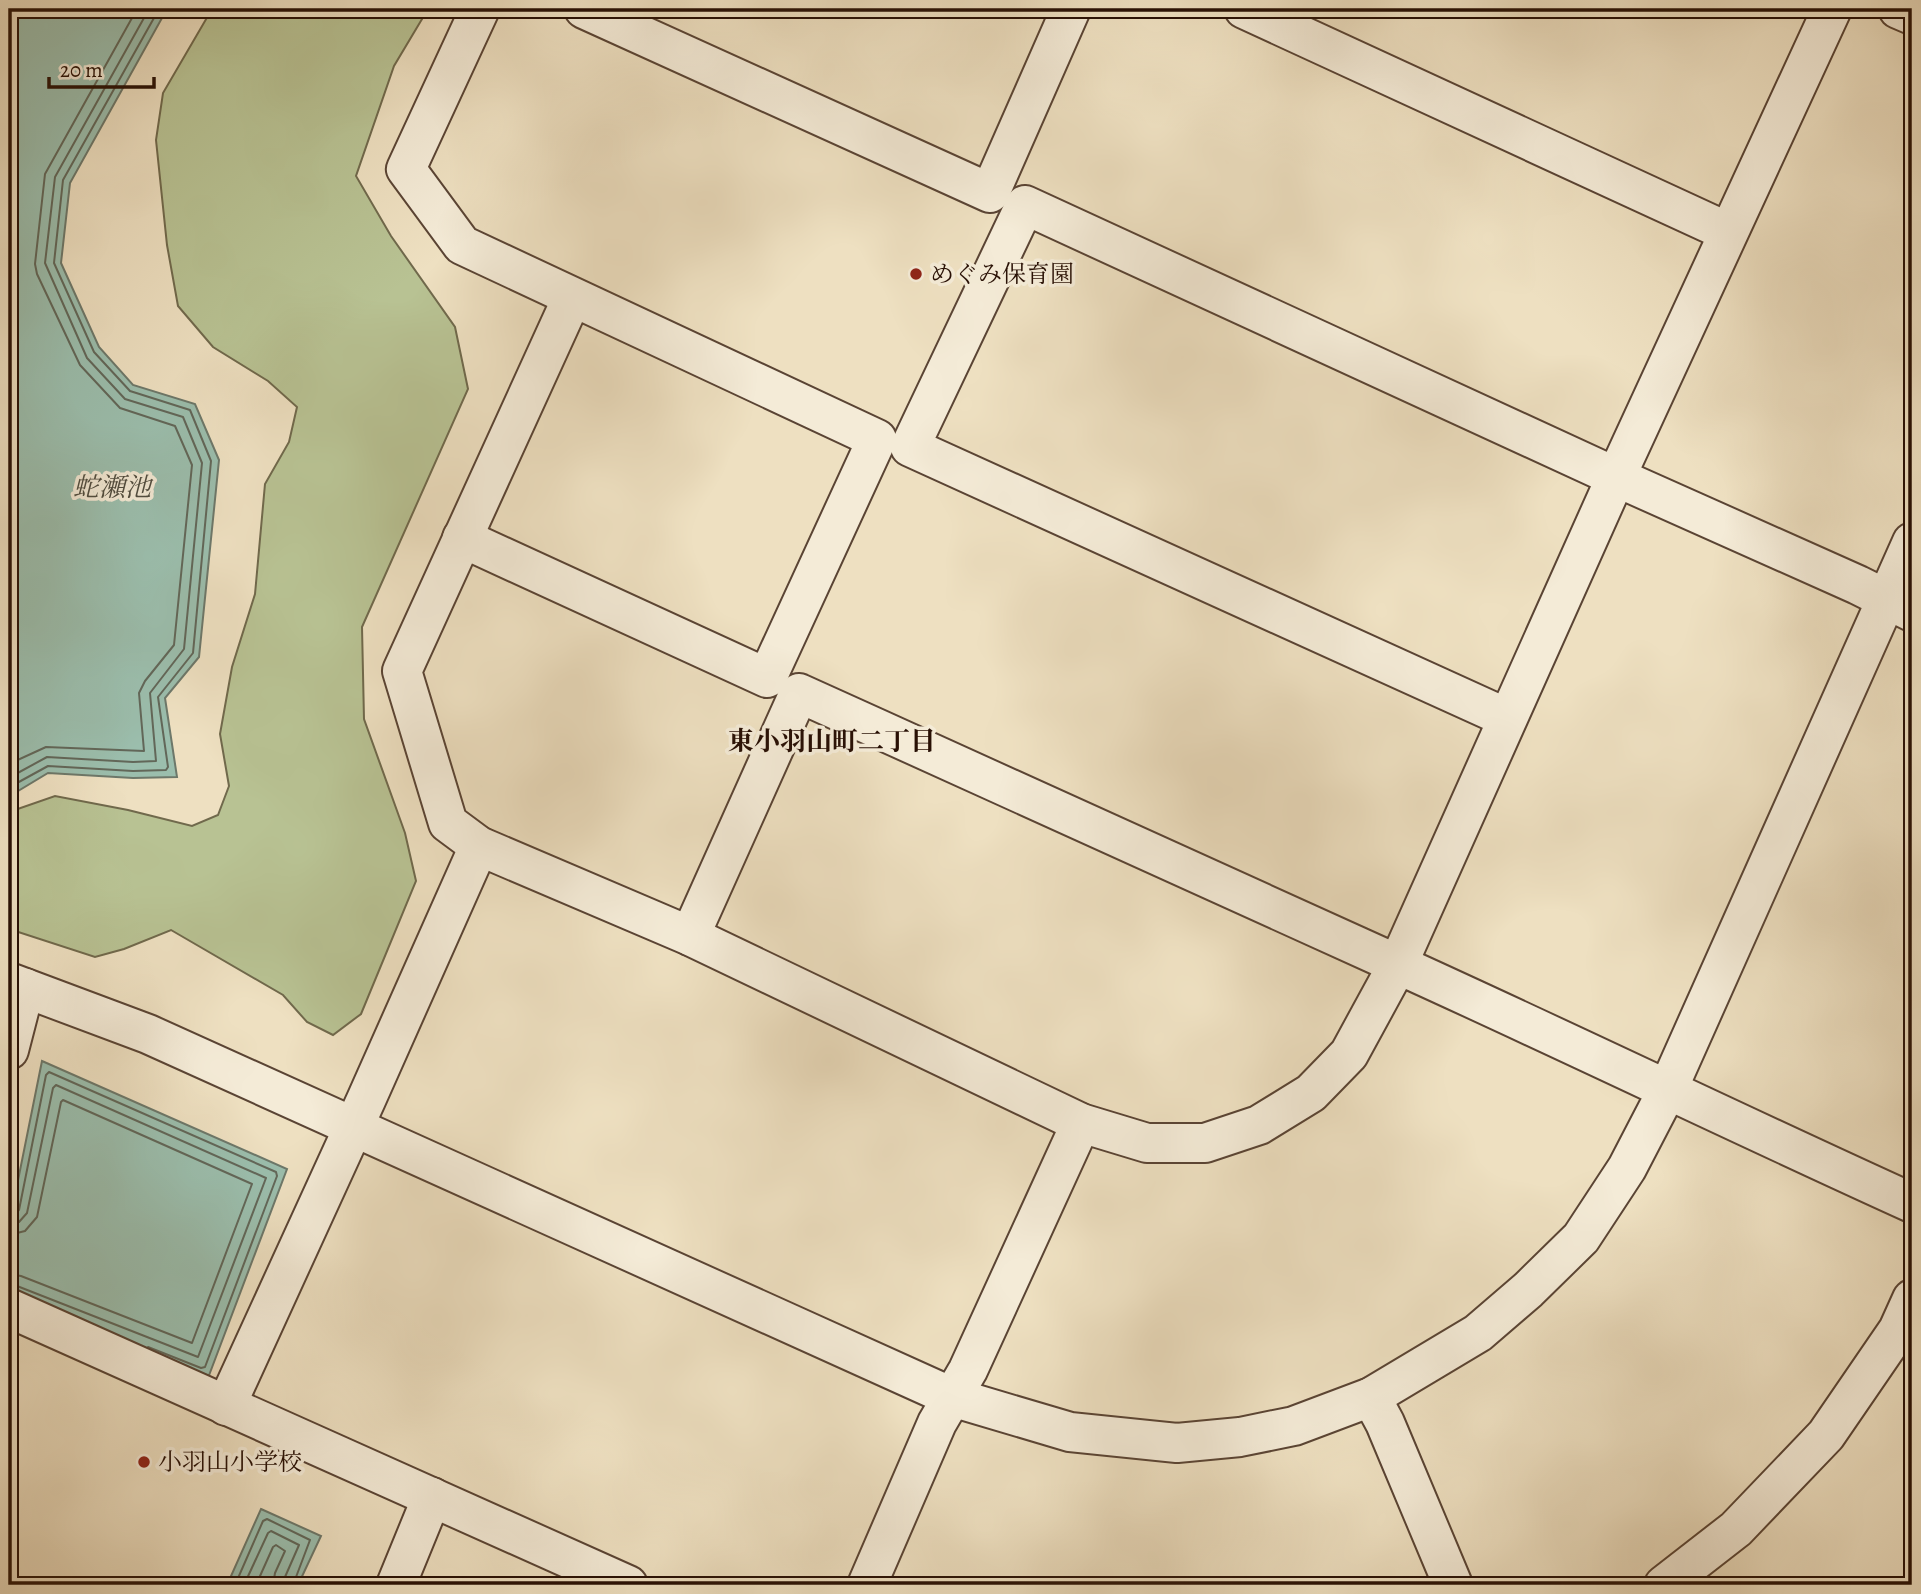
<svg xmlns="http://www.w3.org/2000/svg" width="1921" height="1594" viewBox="0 0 1921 1594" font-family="Alegreya,'Noto Serif JP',serif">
<rect width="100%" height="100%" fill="#eee0c1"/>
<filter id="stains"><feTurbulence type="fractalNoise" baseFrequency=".00286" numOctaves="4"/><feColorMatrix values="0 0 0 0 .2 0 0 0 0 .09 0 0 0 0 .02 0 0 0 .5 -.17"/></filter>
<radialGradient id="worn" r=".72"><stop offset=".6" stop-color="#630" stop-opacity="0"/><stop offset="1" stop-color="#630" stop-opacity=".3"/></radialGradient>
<polygon fill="#b8c293" stroke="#70694c" stroke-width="2" points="212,9 428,9 394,66 356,176 391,236 455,327 468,389 362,627 364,719 405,833 416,881 361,1014 333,1035 307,1022 283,995 171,930 124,949 95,957 9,929 9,812 55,796 128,810 192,826 218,815 229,786 220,734 232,667 255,594 265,484 289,442 297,407 268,381 213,347 178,306 167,245 156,140 163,93"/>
<g fill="#9bbead" stroke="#6d786a" stroke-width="2">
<polygon points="9,9 167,9 70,183 61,263 99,347 133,385 195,404 219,460 199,657 165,698 177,777 133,778 48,773 18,791 9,791"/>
<polygon points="42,1061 287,1169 208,1378 9,1300 9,1225"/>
<polygon points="261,1509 321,1536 298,1585 227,1585"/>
</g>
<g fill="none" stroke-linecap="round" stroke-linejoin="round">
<g stroke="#626759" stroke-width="2">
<polyline points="9,764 46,747 144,751 139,693 145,681 174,645 192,465 175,426 120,408 80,365 37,274 35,264 45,174 137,9"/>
<polyline points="9,775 14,775 47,757 133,762 156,761 150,693 184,649 202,463 183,417 125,399 87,358 45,263 55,177 149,9"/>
<polyline points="9,784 17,783 48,766 133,771 166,770 168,767 158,697 193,653 211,461 190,410 130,391 94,352 54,263 63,180 159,9"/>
<polyline points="9,1216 15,1215 19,1210 46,1075 49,1072 276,1172 277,1176 205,1367 201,1368 148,1347"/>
<polyline points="9,1225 19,1222 27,1213 53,1088 56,1085 266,1178 198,1357 17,1286 9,1285"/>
<polyline points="9,1235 25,1231 37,1217 61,1102 63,1100 252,1184 192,1343 21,1276 9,1274"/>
<polyline points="235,1585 263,1521 267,1519 310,1540 293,1585"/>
<polyline points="244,1585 268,1533 271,1531 299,1545 285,1577 284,1585"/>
<polyline points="256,1585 273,1547 276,1545 285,1551 275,1573 273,1585"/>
</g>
<g stroke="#5a4434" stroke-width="42">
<g id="minor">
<polyline points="584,9 990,193 1071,9"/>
<polyline points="1244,9 1728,232"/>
<polyline points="1898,9 1912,15"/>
<polyline points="572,298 402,671 448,823 479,846 690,936 1081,1123 1147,1143 1205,1143 1259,1125 1311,1093 1349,1054 1398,964 1616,477 1832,9"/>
<polyline points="462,538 767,678 877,439 462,245 406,169 480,9"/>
<polyline points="1507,718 910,447 1025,205 1616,477 1858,585 1912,612"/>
<path d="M690,936L799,693C999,784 1200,873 1399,965C1571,1043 1740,1125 1912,1203"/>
<polyline points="9,982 148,1034 952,1397 1070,1432 1177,1443 1240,1437 1294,1426 1371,1397 1478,1333 1528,1290 1581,1238 1627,1168 1667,1091 1912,542"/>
<polyline points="9,1050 25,988"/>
<polyline points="9,1308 628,1585"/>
<polyline points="1371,1397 1385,1423 1453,1585"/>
<polyline points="226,1406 366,1100 479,846"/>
<polyline points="396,1585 432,1497"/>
<polyline points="867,1585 937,1423 968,1370 1081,1123"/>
<polyline points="1664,1585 1736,1529 1826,1435 1898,1330 1912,1299"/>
</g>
</g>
<use href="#minor" stroke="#f4ebd7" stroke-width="38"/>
</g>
<g fill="#8f2418" stroke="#f4ebd7" stroke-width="2.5">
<circle cx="916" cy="274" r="7"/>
<circle cx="144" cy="1462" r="7"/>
</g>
<g text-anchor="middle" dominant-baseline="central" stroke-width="7" stroke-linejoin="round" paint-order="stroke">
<g font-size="24" fill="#281005" stroke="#f4ebd7" text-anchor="start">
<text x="930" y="274">めぐみ保育園</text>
<text x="158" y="1462">小羽山小学校</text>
</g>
<g font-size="26" font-style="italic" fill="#504d40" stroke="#f4ebd7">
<text x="112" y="487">蛇瀬池</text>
</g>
<g font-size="26" font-weight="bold" fill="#281005" stroke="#f4ebd7">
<text x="832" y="741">東小羽山町二丁目</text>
</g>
</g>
<rect width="1921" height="1594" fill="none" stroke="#eee0c1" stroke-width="35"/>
<rect x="10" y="10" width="1900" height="1573" fill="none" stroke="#281005" stroke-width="3.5"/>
<rect x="18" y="18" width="1886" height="1559" fill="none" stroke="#281005" stroke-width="2"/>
<path d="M49 77v10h105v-10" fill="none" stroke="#281005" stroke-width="3.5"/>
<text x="60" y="77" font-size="21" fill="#281005" stroke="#f4ebd7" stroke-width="5" paint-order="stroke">20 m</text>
<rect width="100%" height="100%" filter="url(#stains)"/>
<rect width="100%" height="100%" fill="url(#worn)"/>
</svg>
